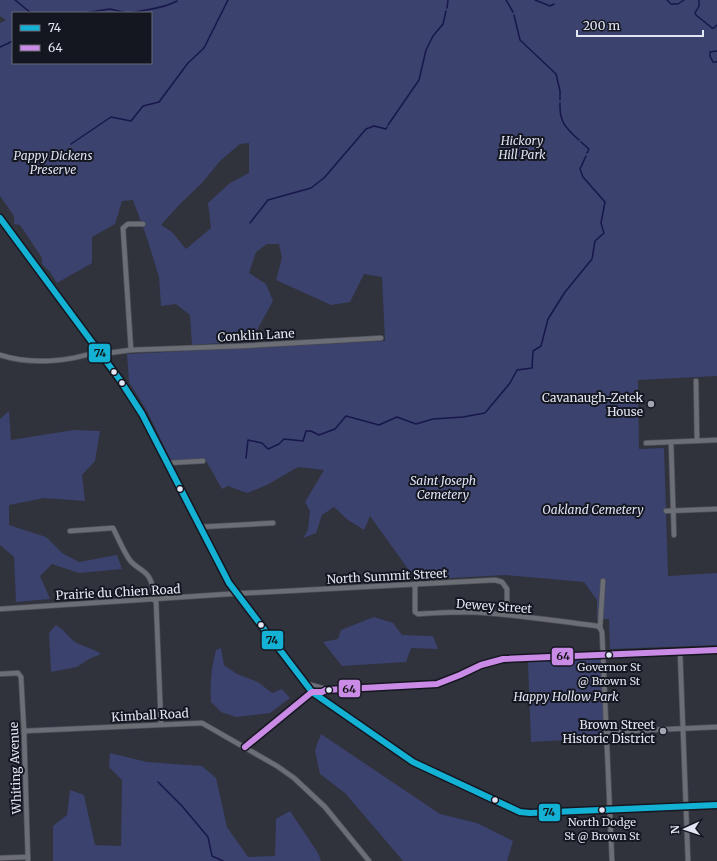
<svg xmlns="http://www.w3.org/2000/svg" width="717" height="861" viewBox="0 0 717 861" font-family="Merriweather,serif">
<rect width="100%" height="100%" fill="#30323c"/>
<g fill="#3b426e" fill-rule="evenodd">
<path d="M0,0H717V376L638,380L639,449L664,448L668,576L717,573V645L610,649L609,619H597V600L584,582L505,575L416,580L370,516L364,530L348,520L334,507L322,515L316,533L303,538L308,530L310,511L305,502L324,470L298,467L267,485L247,493L228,486L222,489L205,459L171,461L147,411L129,382L127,354L385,341L382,277L364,274L350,302L331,305L276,280L282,258L279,244H267L256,252L249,273L266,284L273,301L251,341L192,345L190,315L176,304L161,306L159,277L147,238L133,200L122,201L115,224L92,237V263L57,283L50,272L42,264V258L20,225L14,224V216L0,196V23L6,20L0,16ZM13,13H151V63H13ZM249,143V173L230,183L208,203L211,228L186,249L172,232L161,225L180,204L202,183L220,161L240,144Z"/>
<polygon points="9,411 11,440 74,430 100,431 95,461 82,475 85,501 44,498 9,505 9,525 46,537 62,553 79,562 117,555 122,569 79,573 52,564 40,576 50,599 16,602 14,557 0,545 0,419"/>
<polygon points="374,617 393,623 402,635 433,636 438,649 411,648 406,662 342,666 323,642 338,639 341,630"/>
<path d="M56,625C64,629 68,637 75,642C84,647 93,648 101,654L89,659L77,667L51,672L49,633Z"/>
<path d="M221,648L224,665L237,674L258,682L272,693L282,689L290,698L270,713L236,717L221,712L211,702C210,684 211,668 216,650Z"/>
<polygon points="603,655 603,738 531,742 528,662"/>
<polygon points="321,734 440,814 477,823 513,841 507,861 403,861 345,793 320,774 315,750"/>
<polygon points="110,753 147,762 202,766 216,778 227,827 248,857 275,856 276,819 290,811 318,853 321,861 53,861 53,826 67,815 70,790 84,795 95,845 121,846 122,780 109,767"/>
</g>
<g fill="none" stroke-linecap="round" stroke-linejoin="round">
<g stroke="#17174b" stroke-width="1.5">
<polyline points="15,0 31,13"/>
<polyline points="506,0 513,12"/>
<polyline points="535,0 550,6 554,4"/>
<polyline points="667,0 671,4 678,4 684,0"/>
<polyline points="699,0 699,6 695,13 696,15 712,28 714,28 717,25"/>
<polyline points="447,8 448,0"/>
<polyline points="84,13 110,9 127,13"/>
<path d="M131,13C147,9 163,9 177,1"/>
<polyline points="514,15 520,40 556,74 560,91 560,100"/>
<polyline points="0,47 13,41"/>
<polyline points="717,51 710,52 710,56 713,62 717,62"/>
<path d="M560,103C559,122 566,128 579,140"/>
<polyline points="388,125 419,80 426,50 433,36 443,24 446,11"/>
<polyline points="581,142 589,149 587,153"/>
<polyline points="71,144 111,117 131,121 143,106 159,102 188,63 204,48 228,0"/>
<polyline points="250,223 268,200 311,188 324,178 366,129 374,126 386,129 387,127"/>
<polyline points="246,458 248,440 262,443 268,449 279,444 284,439 303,441 306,431 311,431 319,435 335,429 346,416 379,425 397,417 416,424 433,419 463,417 485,413 510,383 517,370 532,368 533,351 541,346 548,319 565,292 592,259 595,241 604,233 601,223 605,202 583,177 580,169 586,156"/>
<polyline points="158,782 182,806 208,837 212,856 223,861"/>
</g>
<g stroke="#4e4f59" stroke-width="6">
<g id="minor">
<polyline points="131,350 123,228 128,224 143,224"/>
<polyline points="101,354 131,350 242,346 381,338"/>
<path d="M0,355C31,365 68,362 99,351"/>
<polyline points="696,381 697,441"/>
<polyline points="671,442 674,535"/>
<polyline points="646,443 717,440"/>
<polyline points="167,463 203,461"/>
<polyline points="666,511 717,509"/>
<polyline points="200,527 273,523"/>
<path d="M70,531L113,528C118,538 123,550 129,559C133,565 138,567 143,571C153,578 153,589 154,600"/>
<polyline points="603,581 600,628 602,632 612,861"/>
<path d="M415,585V612L418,614C434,613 450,612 467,612C510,613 554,621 597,626L600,628"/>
<polyline points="156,600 161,724"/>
<polyline points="0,609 229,594 495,580 502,582 507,589 507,615"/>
<polyline points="680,651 688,861"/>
<polyline points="0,674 18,673 21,677 24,731 28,861"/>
<polyline points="24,731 202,723 277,766 294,778 325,807 369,861"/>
<polyline points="606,732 717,727"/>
<polyline points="245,747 312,692"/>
<polyline points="0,858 28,857"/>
</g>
</g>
<g stroke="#4e4f59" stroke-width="7">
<g id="major">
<polyline points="0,218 120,380 142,414 229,583 312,692 413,762 520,812 530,813 717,805"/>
<polyline points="306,684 324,689"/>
<polyline points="312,692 322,692 326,690 437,684 460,675 481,665 503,659 717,650"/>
</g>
</g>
<use href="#minor" stroke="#6c6e76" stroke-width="4.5"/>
<use href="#major" stroke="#6c6e79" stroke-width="5.5"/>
<g stroke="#151720" stroke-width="9">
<polyline id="bus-1" points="0,218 120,380 142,414 229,583 312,692 413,762 520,812 530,813 717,805"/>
</g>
<g stroke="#151720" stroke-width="9">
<polyline id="bus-2" points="245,747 312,692 322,692 326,690 437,684 460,675 481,665 503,659 717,650"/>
</g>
<use href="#bus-1" stroke="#13b2d5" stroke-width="6"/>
<use href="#bus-2" stroke="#ca8be6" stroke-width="6"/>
</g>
<g fill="#e2e5f3" stroke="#151720" stroke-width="1.5">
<circle cx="114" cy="372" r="3.5"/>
<circle cx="122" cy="383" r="3.5"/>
<circle cx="180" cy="489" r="3.5"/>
<circle cx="261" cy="625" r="3.5"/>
<circle cx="609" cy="655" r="3.5"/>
<circle cx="329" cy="690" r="3.5"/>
<circle cx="495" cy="800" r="3.5"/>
<circle cx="602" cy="810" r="3.5"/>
</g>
<g fill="#a4a6b3" stroke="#151720" stroke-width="1.5">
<circle cx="651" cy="404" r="4"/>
<circle cx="663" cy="731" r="4"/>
</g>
<g text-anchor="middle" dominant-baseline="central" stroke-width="4" stroke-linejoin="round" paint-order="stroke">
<g font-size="11" fill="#e2e5f3" stroke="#151720">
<text x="609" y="667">Governor St<tspan x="609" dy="14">@ Brown St</tspan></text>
<text x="602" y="822">North Dodge<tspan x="602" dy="14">St @ Brown St</tspan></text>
</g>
<g font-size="12" font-style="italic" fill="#dde2f4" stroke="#151720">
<text x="522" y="140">Hickory<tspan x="522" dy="14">Hill Park</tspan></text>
<text x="53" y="155">Pappy Dickens<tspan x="53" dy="14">Preserve</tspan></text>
<text x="443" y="480">Saint Joseph<tspan x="443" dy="14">Cemetery</tspan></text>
<text x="593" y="509">Oakland Cemetery</text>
<text x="566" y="696">Happy Hollow Park</text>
</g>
<g font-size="12" fill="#e2e5f3" stroke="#151720">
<text transform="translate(256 335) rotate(-3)">Conklin Lane</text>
<text transform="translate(387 576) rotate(-3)">North Summit Street</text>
<text transform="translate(118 592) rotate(-3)">Prairie du Chien Road</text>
<text transform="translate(494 606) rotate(4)">Dewey Street</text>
<text transform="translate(150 715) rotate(-3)">Kimball Road</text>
<text transform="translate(15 768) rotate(-92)">Whiting Avenue</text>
</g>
<g font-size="12" fill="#e2e5f3" stroke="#151720" text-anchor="end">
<text x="643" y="397">Cavanaugh-Zetek<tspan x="643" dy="14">House</tspan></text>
<text x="655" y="724">Brown Street<tspan x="655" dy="14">Historic District</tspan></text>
</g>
</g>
<g stroke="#151720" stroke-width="1.5">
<rect x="88" y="343" width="23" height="20" rx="4" fill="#13b2d5"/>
<rect x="261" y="630" width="23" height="20" rx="4" fill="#13b2d5"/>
<rect x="551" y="647" width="23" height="19" rx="4" fill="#ca8be6"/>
<rect x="338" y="679" width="23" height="19" rx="4" fill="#ca8be6"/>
<rect x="538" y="803" width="23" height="19" rx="4" fill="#13b2d5"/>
</g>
<g font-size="11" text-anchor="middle" font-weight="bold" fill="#111">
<text x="100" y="357">74</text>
<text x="272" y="644">74</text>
<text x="563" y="660">64</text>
<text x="349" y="693">64</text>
<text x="549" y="816">74</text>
</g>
<rect x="12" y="12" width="140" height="52" fill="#151720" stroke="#676974"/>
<rect x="20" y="25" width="20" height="6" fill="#13b2d5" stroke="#676974"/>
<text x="48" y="32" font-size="12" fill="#e2e5f3">74</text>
<rect x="20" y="45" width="20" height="6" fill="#ca8be6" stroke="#676974"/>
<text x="48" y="52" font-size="12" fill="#e2e5f3">64</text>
<g transform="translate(685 829) rotate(267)" stroke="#151720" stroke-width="3" paint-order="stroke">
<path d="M0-3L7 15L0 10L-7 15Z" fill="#e2e5f3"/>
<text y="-6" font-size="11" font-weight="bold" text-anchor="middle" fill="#e2e5f3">N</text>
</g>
<path d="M577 30v6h126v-6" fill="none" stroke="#e2e5f3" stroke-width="2"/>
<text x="583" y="30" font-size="12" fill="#e2e5f3" stroke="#151720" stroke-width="3" paint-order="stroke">200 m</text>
</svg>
